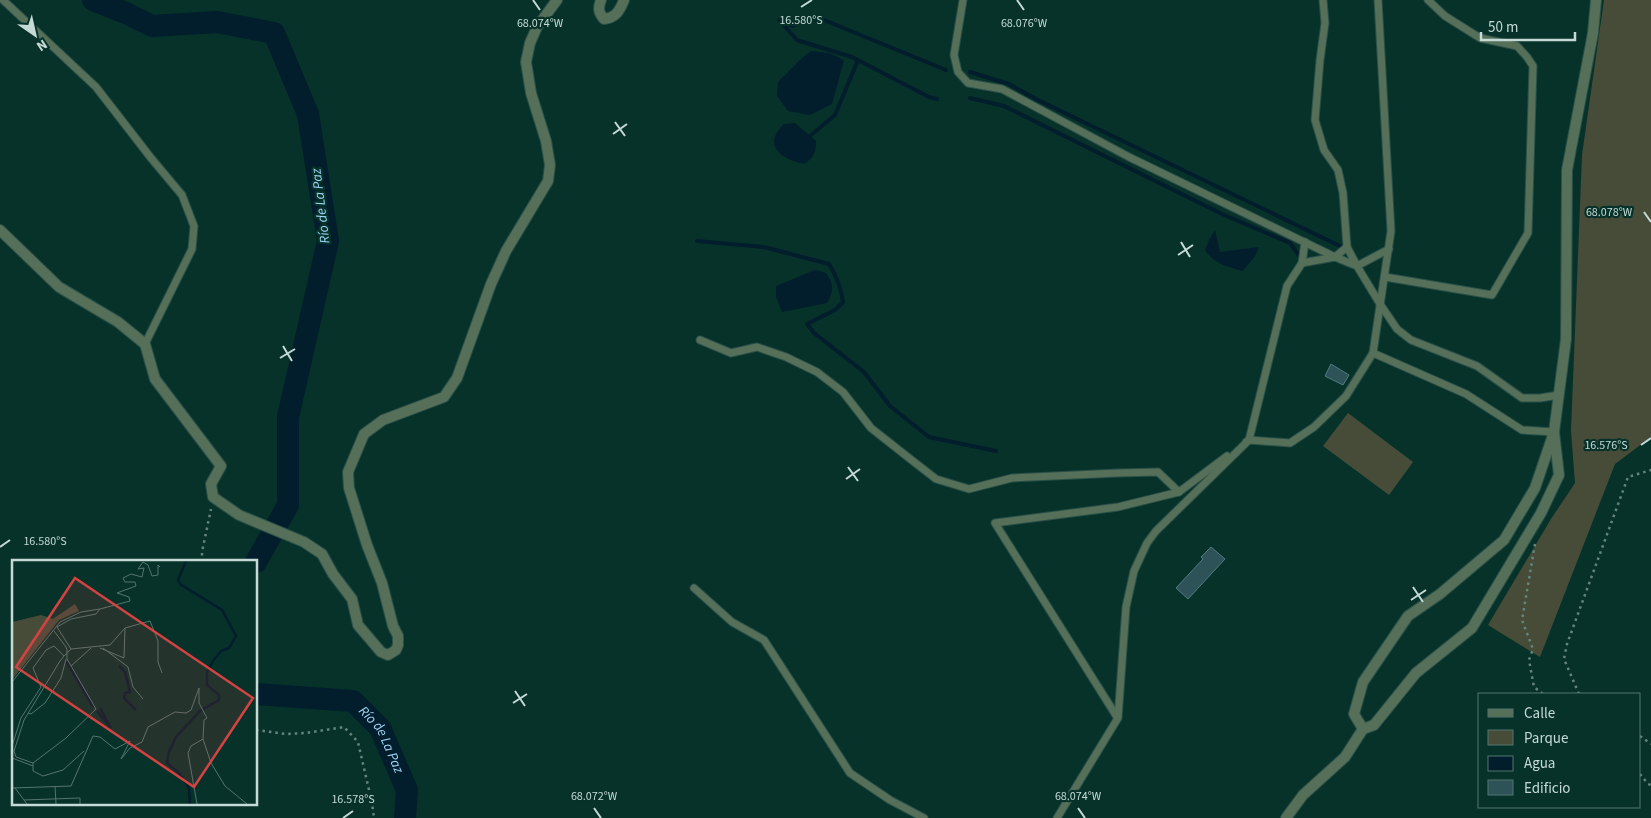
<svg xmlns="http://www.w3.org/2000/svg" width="1651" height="818" viewBox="0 0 1651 818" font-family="'Source Sans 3',sans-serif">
<rect width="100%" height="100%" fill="#07322a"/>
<g fill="#474c39">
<polygon points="1604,0 1651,0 1651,437 1615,464 1540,657 1488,625 1551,519 1575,483 1571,431 1582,155"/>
<polygon points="1348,413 1413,462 1389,495 1323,446"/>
</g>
<g fill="#021d2c">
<polygon points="811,51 829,53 844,60 832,104 810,115 788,111 777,96 778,82 803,57"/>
<path d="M795,123L816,141C816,153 813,158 804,164C793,162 774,155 774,141C774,135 780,128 784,124Z"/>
<path d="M1215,230L1220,252L1259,247L1255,256L1243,271C1228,267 1214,264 1205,250L1209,240Z"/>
<path d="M815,270L826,273C834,284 834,291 827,303L782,312L776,297V286Z"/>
</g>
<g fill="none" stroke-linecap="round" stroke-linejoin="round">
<g stroke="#021d2c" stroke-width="4">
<polyline points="779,20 797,40 852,57 929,97 937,99"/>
<polyline points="780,21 793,26 806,20 824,20 946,70"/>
<polyline points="970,72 1009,84 1036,99 1342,247"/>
<polyline points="970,98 1004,106 1222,214 1290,243 1301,258"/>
<polyline points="810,136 835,115 858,60"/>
<path d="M697,241L764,247L829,264C837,277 841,287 843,302L835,310L807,324L814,333L864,372L890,406L929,437L996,451"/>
</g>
<g stroke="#021d2c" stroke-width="22">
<polyline points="93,0 128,14 152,26 217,22 274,33 308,114 328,241 288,417 288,505 256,562"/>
<path id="s1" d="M256,694L353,701L380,728L407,790L405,818"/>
</g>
</g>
<g fill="#2d5257" stroke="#517b81">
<polygon points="1331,364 1349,375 1343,385 1325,376"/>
<polygon points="1211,547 1225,559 1188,599 1176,588 1203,559 1201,557"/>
</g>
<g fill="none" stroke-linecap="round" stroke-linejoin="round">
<g stroke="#295049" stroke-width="9">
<g id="lane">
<polyline points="3,0 96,87 151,158 182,195 194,226 192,249 145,344"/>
<polyline points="963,0 954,55 958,72 968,83 1002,89 1129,157 1335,257 1357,266 1380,304 1397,329 1411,340 1477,366 1522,398 1540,398 1559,395"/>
<polyline points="1323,0 1325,23 1320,60 1315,120 1324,150 1338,170 1343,193 1347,247 1357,266 1389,249"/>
<polyline points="1302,263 1335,257 1347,247"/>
<polyline points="1385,277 1492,295 1528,233 1533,66 1527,57 1517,46 1480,38 1445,16 1428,0"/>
<polyline points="700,340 731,353 757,347 786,357 817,372 843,392 871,428 909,458 936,479 969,489 1012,478 1118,473 1158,472 1179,492"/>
<polyline points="1373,353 1466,394 1522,430 1554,432"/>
<polyline points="1246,442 1249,440 1287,286 1302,263 1305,242"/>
<polyline points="694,588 732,622 764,640 850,773 890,800 924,818"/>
<polyline points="1117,717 995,523 1118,507 1179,492 1227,456"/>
<polyline points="1057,818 1118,718 1126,607 1134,571 1147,543 1156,531 1249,440 1290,443 1314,427 1346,396 1373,353 1391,231 1378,0"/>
</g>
</g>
<g stroke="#295049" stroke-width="12">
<g id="street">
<path d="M601,0C598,8 598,12 604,19C616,18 620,10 624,0"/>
<polyline points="0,230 59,287 118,322 145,344 155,379 221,466 211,484 213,497 239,515 304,542 322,554 333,574 352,599 358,625 381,652 388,655 396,650 398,645 398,636 393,626 382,583 367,545 349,488 348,472 364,434 383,420 444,397 457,378 491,284 506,251 548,181 550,165 546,141 531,93 526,62 530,43 537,27 557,0"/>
<polyline points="1554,432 1559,475 1541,513 1472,628 1416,673 1374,725 1363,729 1354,714 1363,682 1408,616 1440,594 1504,540 1535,488 1554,432 1566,339 1567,170 1593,33 1596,0"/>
<polyline points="1286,818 1303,795 1345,757 1363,729"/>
</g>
</g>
<g stroke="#64857e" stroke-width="2.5" stroke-dasharray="2.5 4" stroke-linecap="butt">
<polyline points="1535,544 1522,620 1533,649 1529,660 1534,687 1543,694"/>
<polyline points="202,562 202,552 211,509"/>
<polyline points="1579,694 1564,659 1567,644 1628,477 1651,470"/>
<polyline points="256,730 286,734 306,733 344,727 358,742 372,803 374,818"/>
<polyline points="1640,736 1651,744"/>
<polyline points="1640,774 1648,784 1651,785"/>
</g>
<use href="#lane" stroke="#556f58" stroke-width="7"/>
<use href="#street" stroke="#556f58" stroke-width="10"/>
</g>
<path fill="none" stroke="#c5dad5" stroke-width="2" d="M533,0L540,10M1017,0L1024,10M801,7L812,0M615,122L625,136M613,134L627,124M1644,212L1651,222M1181,242L1190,257M1178,255L1193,245M283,346L292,361M280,358L295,349M1641,445L1651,438M848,467L858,481M846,479L860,469M0,547L10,540M1413,587L1423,602M1411,600L1426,590M515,691L525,706M513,703L527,694M594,808L601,818M1078,808L1085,818M343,818L353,811"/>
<g text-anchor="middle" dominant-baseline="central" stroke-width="4.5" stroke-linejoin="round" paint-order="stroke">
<g font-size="14" font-style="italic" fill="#9fd6f8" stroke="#07322a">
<text transform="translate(321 206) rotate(-97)">Río de La Paz</text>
<text stroke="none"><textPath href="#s1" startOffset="146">Río de La Paz</textPath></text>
</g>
</g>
<g transform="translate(12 560)">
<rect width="245" height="245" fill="#07322a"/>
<path d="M63,44L67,51L47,60L0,120V62L29,55L41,59Z" fill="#474c39"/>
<path fill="none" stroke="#021d2c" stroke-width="2.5" d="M174,1L166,20L168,24L210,50L224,76L217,88L209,91L201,101L195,112V125L207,135V140L188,151L164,177L157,192L155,203L167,213L177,228L178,244M55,102L81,147M107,106L113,112L118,132L113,133L112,138L124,150M88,148L99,168M85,151L98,167"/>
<path fill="none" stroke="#53756e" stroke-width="1" d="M88,49L118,41L117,37L105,33L124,26L123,22H113L111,18L119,14L130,17L132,8L126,9L131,2L136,5L140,16L146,15V5L148,7M45,67L59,89M42,71L54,87L55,90V99L84,149L54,178L21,203L4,197L2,191L12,160L48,101L52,96L59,89L98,85L113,68L138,61L146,81V102L150,113M88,88L112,98L113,68M91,88L116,107L121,127L131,139M59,106L79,88M0,122L48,62L69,52L88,49L84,54L59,59L45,67M16,153L19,154L33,143L49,118L54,99M0,186L9,158L29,127L21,108L34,90L42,86L52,96M0,198L21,206M21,203V211L31,216L51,210L72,191M43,226L44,244M0,228L59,226L81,176L88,177L103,189L118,181L109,199L118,188L130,182L136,167L163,152L174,153L179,150L187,128V143L195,158L192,160L191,179L199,203L213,226L235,244M3,228L15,244M12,240L68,238V244M185,244L176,193L179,186L191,179"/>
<path fill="#d34342" fill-opacity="0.15" stroke="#d34342" stroke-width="2.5" d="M63,18L241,138L182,227L4,107Z"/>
<rect width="245" height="245" fill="none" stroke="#c5dad5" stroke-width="2.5"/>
</g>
<g font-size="12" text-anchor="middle" fill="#c5dad5" stroke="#07322a" stroke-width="4.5" stroke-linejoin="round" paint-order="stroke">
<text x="801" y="24">16.580°S</text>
<text x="540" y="27">68.074°W</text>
<text x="1024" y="27">68.076°W</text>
<text x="1609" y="216">68.078°W</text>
<text x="1606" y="449">16.576°S</text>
<text x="45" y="545">16.580°S</text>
<text x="594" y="800">68.072°W</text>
<text x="1078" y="800">68.074°W</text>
<text x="353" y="803">16.578°S</text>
</g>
<rect x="1478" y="693" width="162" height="115" fill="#07322a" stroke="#53756e"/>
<rect x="1488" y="709" width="25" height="8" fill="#556f58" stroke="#53756e"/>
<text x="1524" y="718" font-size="15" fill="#c5dad5">Calle</text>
<rect x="1488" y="730" width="25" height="15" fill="#474c39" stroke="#53756e"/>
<text x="1524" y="743" font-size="15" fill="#c5dad5">Parque</text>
<rect x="1488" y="756" width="25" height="15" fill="#021d2c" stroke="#53756e"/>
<text x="1524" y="768" font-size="15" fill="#c5dad5">Agua</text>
<rect x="1488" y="780" width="25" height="15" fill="#2d5257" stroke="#53756e"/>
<text x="1524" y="793" font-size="15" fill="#c5dad5">Edificio</text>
<g transform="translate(35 35) rotate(146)" stroke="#07322a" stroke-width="4" paint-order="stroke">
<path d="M0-4L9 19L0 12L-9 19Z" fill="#c5dad5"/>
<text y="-8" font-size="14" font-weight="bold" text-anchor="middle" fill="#c5dad5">N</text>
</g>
<path d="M1481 32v8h94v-8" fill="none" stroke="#c5dad5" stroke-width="2.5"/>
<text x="1488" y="32" font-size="15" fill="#c5dad5" stroke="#07322a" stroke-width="4" paint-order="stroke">50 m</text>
</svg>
